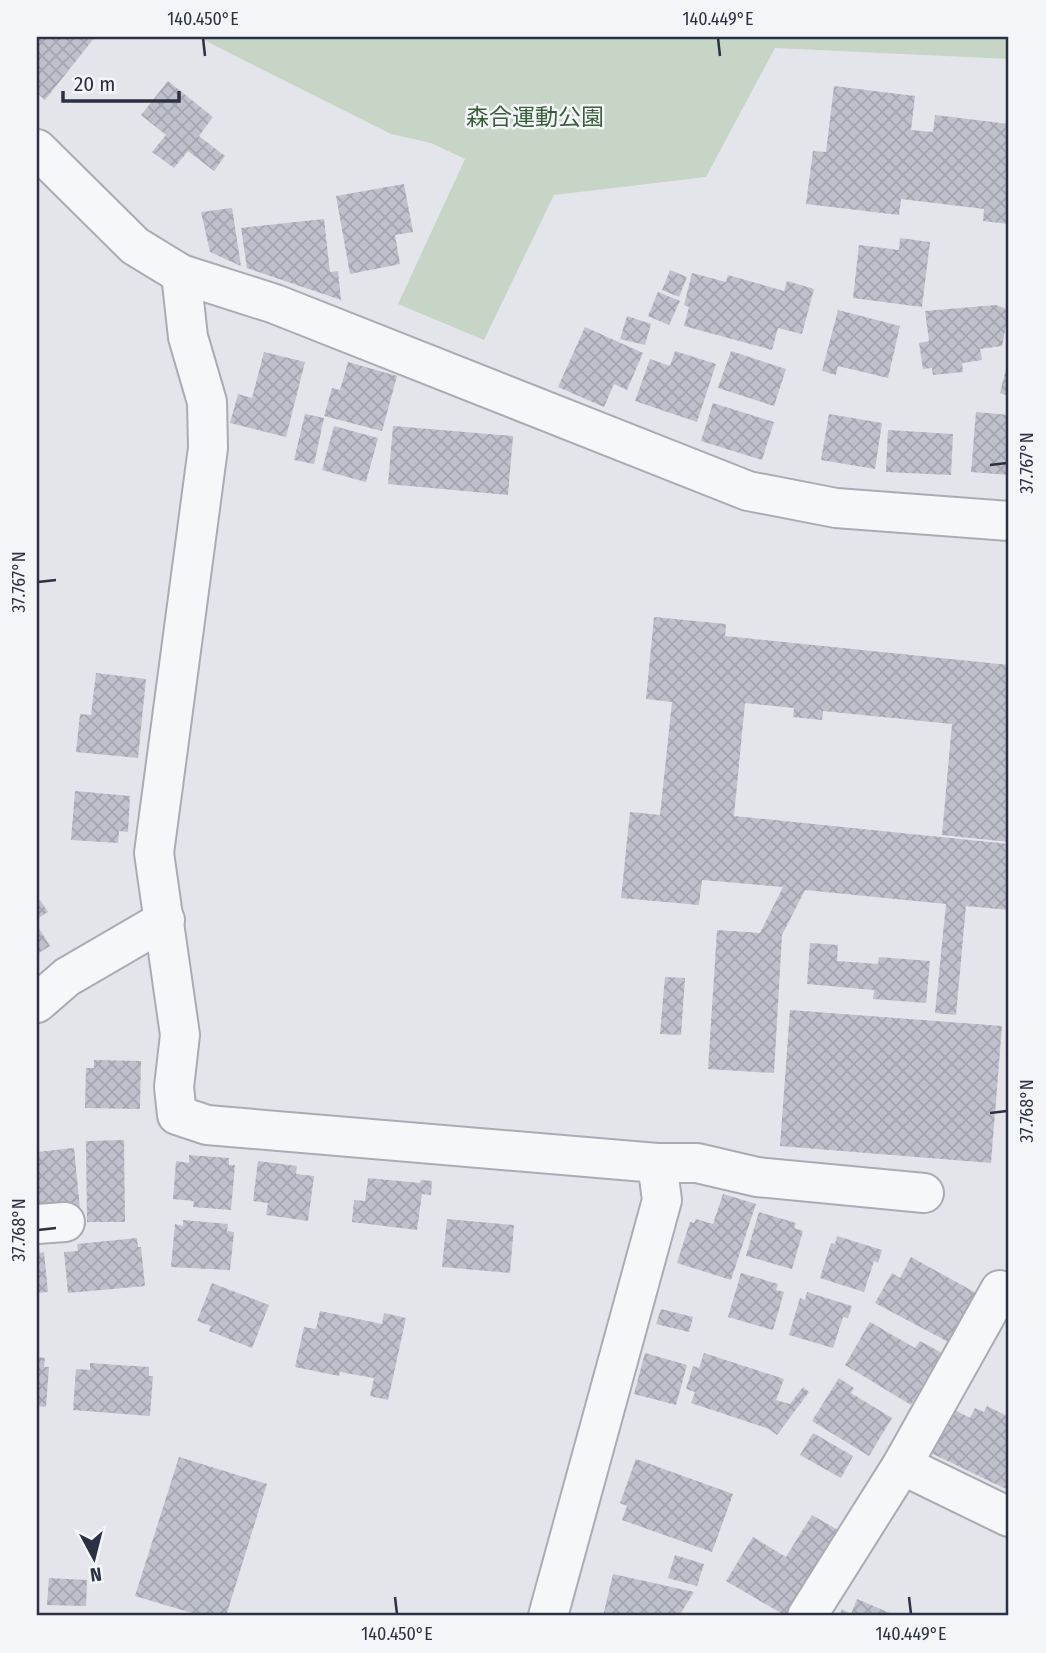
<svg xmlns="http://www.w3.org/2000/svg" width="1046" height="1653" viewBox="0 0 1046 1653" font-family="'Fira Sans Condensed','Noto Sans JP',sans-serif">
<defs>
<pattern id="building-cross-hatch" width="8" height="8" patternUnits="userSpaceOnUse" patternTransform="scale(1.75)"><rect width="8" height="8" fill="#bec0cb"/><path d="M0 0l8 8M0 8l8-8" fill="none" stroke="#a3a5b0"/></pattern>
</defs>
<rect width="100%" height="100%" fill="#e4e5eb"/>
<polygon fill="#c6d5c5" points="198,37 1009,37 1009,59 775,48 706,177 554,195 484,340 398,304 465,159 431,143 391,134"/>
<g fill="url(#building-cross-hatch)">
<polygon points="37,37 95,37 45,100 37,93"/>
<polygon points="168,81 213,117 199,136 225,156 214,171 188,151 174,168 152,152 166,135 141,115"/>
<polygon points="834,86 915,96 911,130 933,132 935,115 1009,124 1009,224 983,221 984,209 901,199 899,215 806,204 813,151 826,152"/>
<polygon points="404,184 413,232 395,235 400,264 350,274 336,196"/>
<polygon points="232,208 241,266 210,252 201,212"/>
<polygon points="324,219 330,272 338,271 341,300 247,268 241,228"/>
<polygon points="900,238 930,242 922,307 853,298 859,245 899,250"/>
<polygon points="670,270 687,277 679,297 662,290"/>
<polygon points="692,273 726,282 728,275 784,291 787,281 814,289 802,334 778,328 772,350 684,326 689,307 684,305"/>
<polygon points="658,292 680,301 669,325 648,316"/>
<polygon points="996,305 1009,310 1002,346 980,349 982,360 962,363 963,372 933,375 932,368 923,369 919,343 929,341 925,311"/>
<polygon points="838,310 900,326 888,378 838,366 836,375 822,371"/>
<polygon points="627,316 651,324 645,345 620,339"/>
<polygon points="585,327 643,353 627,390 614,384 604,407 558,387"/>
<polygon points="675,351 716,364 697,422 635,401 650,359 670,366"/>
<polygon points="731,351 786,369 774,406 718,388"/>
<polygon points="264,352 305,362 286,437 230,423 238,394 252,398"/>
<polygon points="1009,357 1009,396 1000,393"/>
<polygon points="348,362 397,376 382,431 324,416 332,388 340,390"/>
<polygon points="713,403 774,422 762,460 701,441"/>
<polygon points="976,412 1009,415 1009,475 971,472"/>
<polygon points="305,414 324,418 314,464 294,460"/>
<polygon points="829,414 882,423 875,469 821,460"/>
<polygon points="334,426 378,438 366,482 322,470"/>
<polygon points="393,426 513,436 508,495 388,484"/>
<polygon points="888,430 953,434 951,475 886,472"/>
<polygon points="654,617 726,624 725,636 1009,665 1009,842 942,835 952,724 823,711 822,720 793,717 794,708 745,703 734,816 1009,844 1009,910 966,906 956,1015 935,1013 946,904 805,890 782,935 774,1073 708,1069 717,930 760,933 783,887 702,880 699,905 621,898 630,812 660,815 672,702 646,699"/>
<polygon points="96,673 146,679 138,758 76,752 80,714 91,715"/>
<polygon points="75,791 130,796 128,832 119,831 118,843 71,840"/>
<polygon points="40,900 48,912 37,919 37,902"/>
<polygon points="37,925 50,946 37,954"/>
<polygon points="810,943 838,945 837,961 878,964 879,957 930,961 926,1003 873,999 874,990 807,984"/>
<polygon points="665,977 685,978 681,1035 660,1034"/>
<polygon points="790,1010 1002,1026 991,1163 780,1146"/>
<polygon points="94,1060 141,1061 140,1109 85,1108 86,1068 94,1068"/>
<polygon points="124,1140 125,1222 87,1222 86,1141"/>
<polygon points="74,1148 80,1209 59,1211 37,1206 37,1152"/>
<polygon points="189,1155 229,1158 229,1165 235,1165 231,1210 193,1207 194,1201 173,1199 176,1161 189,1163"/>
<polygon points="258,1161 297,1166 296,1174 314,1176 308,1221 266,1215 268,1203 253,1201"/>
<polygon points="368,1178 420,1183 421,1180 432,1181 431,1195 422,1194 417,1230 352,1222 354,1200 365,1201"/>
<polygon points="723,1194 756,1204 731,1280 677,1263 690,1222 694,1223 696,1219 713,1224"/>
<polygon points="759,1212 796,1223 794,1228 803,1231 792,1269 746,1256"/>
<polygon points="447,1219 514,1225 510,1273 442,1267"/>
<polygon points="183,1220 228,1224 227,1231 234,1232 230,1270 171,1267 175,1224 183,1226"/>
<polygon points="837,1236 882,1250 878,1263 874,1261 864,1292 820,1278 831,1243 835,1244"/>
<polygon points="137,1238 138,1247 141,1247 145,1286 68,1293 64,1252 78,1251 77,1244"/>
<polygon points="37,1244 40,1253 44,1252 48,1292 37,1293"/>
<polygon points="911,1257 978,1294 950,1343 875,1303 892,1273 900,1278"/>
<polygon points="741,1273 778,1284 776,1290 784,1292 773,1330 728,1317"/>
<polygon points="212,1283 269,1305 252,1348 209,1331 211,1326 197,1321"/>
<polygon points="807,1292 852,1306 848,1318 843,1317 833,1348 789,1335 800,1298 805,1300"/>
<polygon points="661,1309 693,1317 689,1332 656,1324"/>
<polygon points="320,1311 382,1324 384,1313 406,1318 388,1400 370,1396 374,1378 340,1372 339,1376 295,1367 304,1327 316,1329"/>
<polygon points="870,1322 915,1348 920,1341 942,1353 911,1405 845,1365"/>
<polygon points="645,1353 687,1365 676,1405 634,1394"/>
<polygon points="704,1353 784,1379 776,1400 790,1404 803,1387 809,1392 777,1435 769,1429 691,1403 695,1392 686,1389 693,1366 699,1368"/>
<polygon points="37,1357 45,1358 44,1367 49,1367 46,1407 37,1406"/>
<polygon points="90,1363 149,1367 149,1376 153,1376 150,1416 73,1410 76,1369 90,1370"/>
<polygon points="839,1378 854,1388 851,1393 892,1418 869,1456 812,1421"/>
<polygon points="987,1406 1009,1417 1008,1490 931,1453 953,1409 970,1418 975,1408 984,1412"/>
<polygon points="813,1433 853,1456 841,1478 800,1455"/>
<polygon points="179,1457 267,1484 226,1616 202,1616 135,1596"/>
<polygon points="636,1459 733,1494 712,1552 622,1520 627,1506 620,1503"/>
<polygon points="812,1515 843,1533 786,1616 726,1581 753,1537 786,1557"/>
<polygon points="675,1555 704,1564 697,1586 668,1578"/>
<polygon points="613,1574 694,1592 679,1616 603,1616"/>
<polygon points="49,1578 87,1580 86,1606 47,1605"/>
<polygon points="857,1599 897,1616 839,1616 842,1609 851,1614"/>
</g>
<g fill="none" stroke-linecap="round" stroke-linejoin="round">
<g stroke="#a9abb5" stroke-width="42">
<g id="minor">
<polyline points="37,149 135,246 181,274 275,304 748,491 836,508 1009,521"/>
<polyline points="181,274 188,337 207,402 208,448 154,853 180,1035 174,1087 177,1115 207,1125 657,1163 662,1200 548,1616"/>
<polyline points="37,1003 67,977 165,920"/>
<polyline points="657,1163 697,1163 757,1177 924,1193"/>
<polyline points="37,1224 65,1222"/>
<polyline points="902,1465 1009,1517"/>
<polyline points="807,1616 902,1465 1000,1290"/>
</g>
</g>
<use href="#minor" stroke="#f6f7f9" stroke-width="38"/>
</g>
<path fill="none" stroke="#2c3043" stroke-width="2.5" d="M203,38L205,56M718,38L720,56M990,465L1007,463M38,582L56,580M990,1113L1007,1111M38,1230L56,1228M395,1597L397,1614M909,1597L911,1614"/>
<g text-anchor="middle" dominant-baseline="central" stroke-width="5" stroke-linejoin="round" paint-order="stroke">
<g font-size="23" fill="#395f39" stroke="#f3f5f8">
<text x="535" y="117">森合運動公園</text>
</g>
</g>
<rect width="1046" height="1653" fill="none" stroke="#f3f5f8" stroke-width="77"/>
<g transform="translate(94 1558) rotate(173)" stroke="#f3f5f8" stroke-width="5" paint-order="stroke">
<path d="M0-5L12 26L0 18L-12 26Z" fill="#2c3043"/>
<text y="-10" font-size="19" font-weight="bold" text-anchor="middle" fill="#2c3043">N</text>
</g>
<path d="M63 91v10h116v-10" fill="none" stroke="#2c3043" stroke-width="3.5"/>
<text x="74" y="91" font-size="21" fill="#2c3043" stroke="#f3f5f8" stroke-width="5" paint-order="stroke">20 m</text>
<rect x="38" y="38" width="969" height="1576" fill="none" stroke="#2c3043" stroke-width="2.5"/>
<g font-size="18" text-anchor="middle" fill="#2c3043">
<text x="203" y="25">140.450°E</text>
<text x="718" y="25">140.449°E</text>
<text transform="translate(1027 463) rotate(-90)" y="6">37.767°N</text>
<text transform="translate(19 582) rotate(-90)" y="6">37.767°N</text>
<text transform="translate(1027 1111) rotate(-90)" y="6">37.768°N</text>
<text transform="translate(19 1230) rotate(-90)" y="6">37.768°N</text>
<text x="397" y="1640">140.450°E</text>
<text x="911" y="1640">140.449°E</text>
</g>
</svg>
